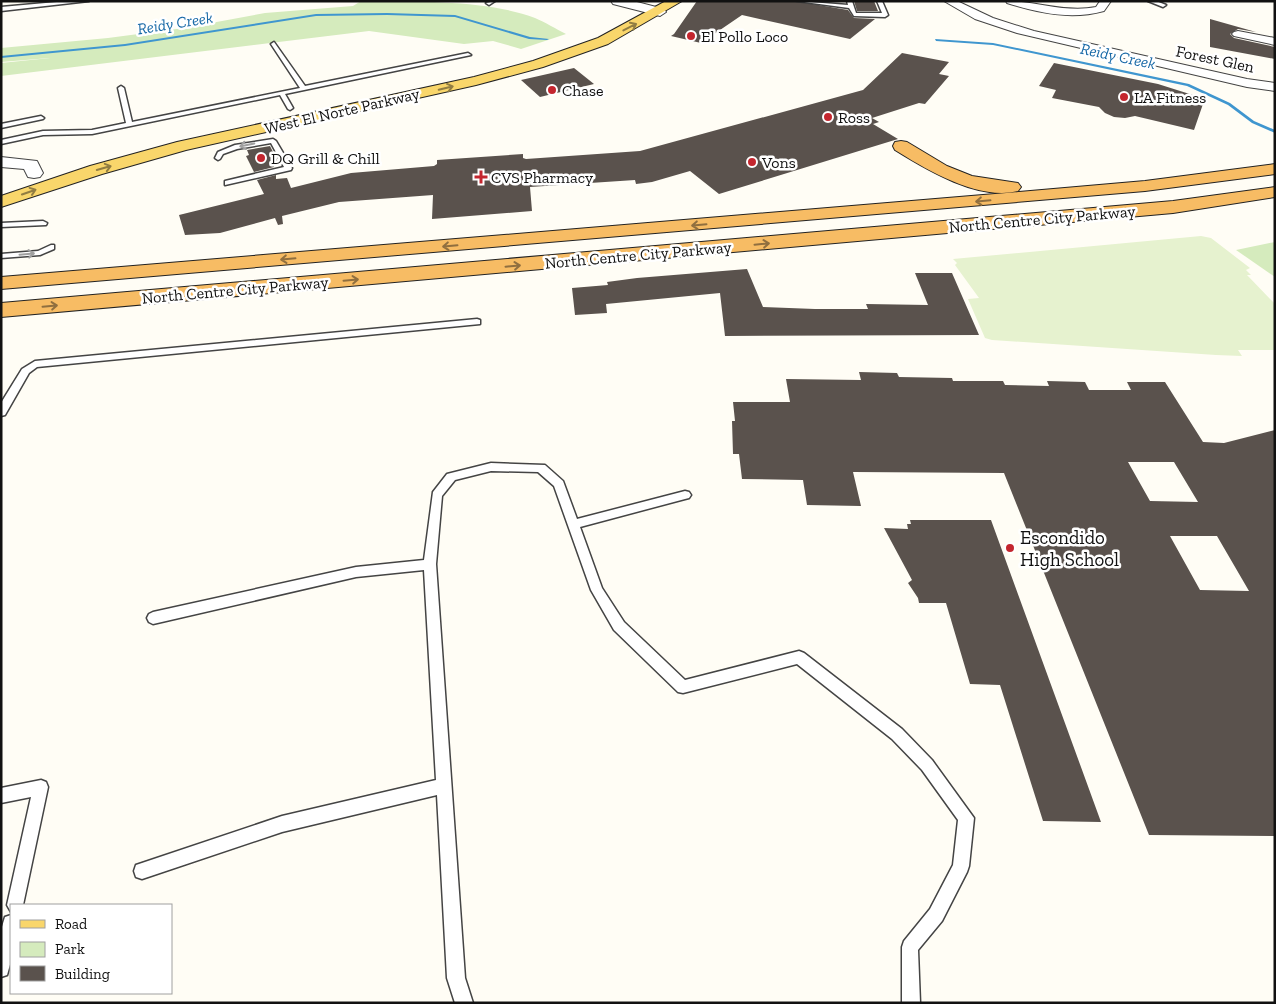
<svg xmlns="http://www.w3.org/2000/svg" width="1276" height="1004" viewBox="0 0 1276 1004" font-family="'Zilla Slab',serif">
<rect width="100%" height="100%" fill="#fffdf5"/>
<g fill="#d5ebbd">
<path d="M361,1C410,1 489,0 535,18C545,22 556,29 566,34L521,49L493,41L464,44L369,31L1,76V63L50,58L1,62V48L108,38L184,28L265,13L353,6Z"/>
<polygon points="1275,242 1275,277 1236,250"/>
</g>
<polygon fill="#e6f2cf" points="1201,236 1211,238 1250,268 1246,270 1251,275 1247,275 1275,304 1275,350 1238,350 1242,356 1216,355 992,340 985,338 968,299 979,298 955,265 957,263 953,259"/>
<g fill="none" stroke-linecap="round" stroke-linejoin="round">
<g fill="#3f96cf" fill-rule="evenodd">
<polygon points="387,13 455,15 530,37 549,39 547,40 529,39 455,17 387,15 316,16 125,46 1,58 1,56 125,44 316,14"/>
<polygon points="935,39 993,43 1189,84 1230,103 1254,121 1275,130 1275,133 1252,123 1228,105 1187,86 993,45 936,41"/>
</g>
</g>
<g fill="#5a524d" fill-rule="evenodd">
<polygon points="697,1 795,1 848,10 854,18 875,19 850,39 742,15 701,43 671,36 674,34"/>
<polygon points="854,1 874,1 878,11 857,11"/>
<polygon points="1210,19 1256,32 1238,29 1230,34 1234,38 1275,47 1275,59 1210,47"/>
<polygon points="902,53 949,62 939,74 949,76 925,104 919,103 872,118 879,122 873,124 898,139 719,194 690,171 652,182 636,184 635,180 530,187 532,211 432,219 433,195 339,202 282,216 283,224 278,225 275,218 220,233 185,235 179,215 264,194 257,180 276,175 276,179 287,178 291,188 351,173 434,166 437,164 437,160 523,154 523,158 526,159 640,151 863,90"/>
<polygon points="1054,63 1158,84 1196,96 1194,103 1203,104 1194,130 1135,116 1125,118 1114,117 1105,113 1099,107 1052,98 1056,90 1039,86"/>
<polygon points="574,68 594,84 540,97 521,80"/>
<polygon points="270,146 278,162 274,163 274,167 254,172 246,156 249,155 247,150"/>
<polygon points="747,269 763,307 815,309 868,309 866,304 928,305 915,273 952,273 979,335 725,336 720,293 606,304 607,313 575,315 572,288 608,285 607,282 637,278"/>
<path d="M859,372L897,373L899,377L952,378L953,381H1003L1005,385L1049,386L1047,381L1085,382L1089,390H1131L1127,382H1165L1203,442L1224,443L1275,430V836L1149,835L1004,473L853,472L861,506L807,505L803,480L742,479L739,454H733L732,421H735L733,402H790L786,379L861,380ZM1128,462H1174L1198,502L1150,501ZM1170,536H1217L1249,591L1200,590Z"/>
<polygon points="910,520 991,520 1101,822 1043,821 1000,685 970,684 946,603 919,603 918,598 908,583 912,580 884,528 908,529 907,524 911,524"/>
</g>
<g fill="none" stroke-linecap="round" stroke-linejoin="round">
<g stroke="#444" stroke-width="3">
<g id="service">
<polygon points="68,1 89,1 1,11 1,7"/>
<polygon points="495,1 489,5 486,3"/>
<polygon points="797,1 848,5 847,1 852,1 856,13 882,13 877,1 882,1 888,15 885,17 854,16 849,8"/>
<polygon points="1148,1 1156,1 1166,5 1163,7"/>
<polygon points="274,42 305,86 468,53 471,55 285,94 293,108 290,110 288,109 280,95 92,134 43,135 1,144 1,140 43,131 92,130 126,123 118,88 121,86 124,88 132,122 300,88 271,44"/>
<polygon points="41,116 44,118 43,119 1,128 1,124"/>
<polygon points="273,139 276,141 292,168 291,170 225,185 225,181 284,167 271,143 237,149 223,154 220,159 218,160 215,158 218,152 235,145"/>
<polygon points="43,221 47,223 46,225 1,227 1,223"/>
<polygon points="51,245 54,245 54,249 40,255 1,258 1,254 38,251"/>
<polygon points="477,319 480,320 480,324 37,367 29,373 5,415 1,416 1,403 22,369 35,361"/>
<polygon points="491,463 545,465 563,481 577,519 685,491 689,492 691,495 689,498 685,499 580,527 602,588 624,622 685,680 799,651 804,653 902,729 932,760 974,818 969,866 967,872 942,921 918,950 920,1003 902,1003 902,947 904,941 930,909 953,865 958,820 922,770 892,739 797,664 683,693 678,692 614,630 591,590 554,486 538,472 491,471 455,480 442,496 436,564 465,978 473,1003 455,1003 447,978 437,795 282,832 142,879 136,877 134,871 136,865 142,863 282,816 436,780 424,570 356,577 153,624 149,622 147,618 149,614 153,612 356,567 424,560 433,492 447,474"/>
<polygon points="41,780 46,782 48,787 23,905 11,905 11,912 7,905 31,797 1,803 1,788"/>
<polygon points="11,915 11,961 7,975 1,977 1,930 5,917"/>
</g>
</g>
<g stroke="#444" stroke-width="2">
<g id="minor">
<polygon points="944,1 957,1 993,18 1034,31 1247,79 1275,83 1275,91 1247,87 1017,33 975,19"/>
<path d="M1006,1C1037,1 1065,13 1096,7L1100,1H1111L1104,11C1071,20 1039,13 1007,3Z"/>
<polygon points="1238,31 1275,38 1275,45 1234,36 1232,34 1234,32"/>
</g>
</g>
<g stroke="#444" stroke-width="2">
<g id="tertiary">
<polygon points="611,1 633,1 664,9 666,12 660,16 613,4"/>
<polygon points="1,157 37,161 43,173 40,177 34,178 28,177 24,169 1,167"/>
</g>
</g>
<g stroke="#222" stroke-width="2">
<polygon id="primary" points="666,1 682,1 608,44 543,67 476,85 186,150 102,174 1,207 1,196 90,166 177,142 474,77 533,61 598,38"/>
</g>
<g stroke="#222" stroke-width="2">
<g id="trunk">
<path d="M901,141L907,142L947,166L972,176L1018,183L1021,187L1018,191C979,201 927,170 895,150L893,146L895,142Z"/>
<polygon points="1275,164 1275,174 1145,191 1,289 1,277 995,194 1145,181"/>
<polygon points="1275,187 1275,197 1173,213 1,317 1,303 1173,201"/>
</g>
</g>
<use href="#service" fill="#fff" fill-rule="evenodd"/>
<use href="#minor" fill="#fff" fill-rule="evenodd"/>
<use href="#tertiary" fill="#fff" fill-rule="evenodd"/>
<use href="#primary" fill="#f9d66b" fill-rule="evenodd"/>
<use href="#trunk" fill="#f7bc64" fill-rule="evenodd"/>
</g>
<defs><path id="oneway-shaft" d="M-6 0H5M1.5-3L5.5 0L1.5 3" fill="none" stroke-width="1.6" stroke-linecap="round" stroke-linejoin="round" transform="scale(1.25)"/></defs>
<g stroke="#917d42">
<use href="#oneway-shaft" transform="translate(630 27) rotate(-27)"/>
<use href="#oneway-shaft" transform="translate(446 88) rotate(-13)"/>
<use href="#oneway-shaft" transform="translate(104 168) rotate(-16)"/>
<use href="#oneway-shaft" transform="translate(29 192) rotate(-19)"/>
</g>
<g stroke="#a0a0a0">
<use href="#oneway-shaft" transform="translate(247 145) rotate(168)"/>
<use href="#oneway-shaft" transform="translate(27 254) rotate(-5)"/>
</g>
<g stroke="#906f3f">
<use href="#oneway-shaft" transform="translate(983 201) rotate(175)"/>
<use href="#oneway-shaft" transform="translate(699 225) rotate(175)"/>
<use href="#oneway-shaft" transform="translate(762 244) rotate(-5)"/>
<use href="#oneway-shaft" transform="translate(450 246) rotate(175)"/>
<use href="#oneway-shaft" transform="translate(288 259) rotate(175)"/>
<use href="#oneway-shaft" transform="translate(513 266) rotate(-5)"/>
<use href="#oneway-shaft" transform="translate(351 280) rotate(-5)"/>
<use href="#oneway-shaft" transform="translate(50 306) rotate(-5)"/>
</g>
<g fill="#c4262e" stroke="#fff" stroke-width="2">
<circle cx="691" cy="36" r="5"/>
<circle cx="552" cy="90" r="5"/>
<circle cx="1124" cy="97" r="5"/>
<circle cx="828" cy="117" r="5"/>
<circle cx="261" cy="158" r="5"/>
<circle cx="752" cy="162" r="5"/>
<path d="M478.5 169.5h5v5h5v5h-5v5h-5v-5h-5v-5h5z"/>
<circle cx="1010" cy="548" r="5"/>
</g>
<g text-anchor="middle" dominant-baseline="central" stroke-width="5" stroke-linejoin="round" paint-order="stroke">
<g font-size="16" font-style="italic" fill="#1768a6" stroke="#fff">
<text transform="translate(175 23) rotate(-9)">Reidy Creek</text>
<text transform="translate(1118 56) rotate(12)">Reidy Creek</text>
</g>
<g font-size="16" fill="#111" stroke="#fff" text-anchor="start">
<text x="701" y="36">El Pollo Loco</text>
<text x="562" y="90">Chase</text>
<text x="1134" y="97">LA Fitness</text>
<text x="838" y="117">Ross</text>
<text x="271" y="158">DQ Grill &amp; Chill</text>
<text x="762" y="162">Vons</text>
<text x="491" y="177">CVS Pharmacy</text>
</g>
<g font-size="16" fill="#111" stroke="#fff">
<text transform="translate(1215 59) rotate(12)">Forest Glen</text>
<text transform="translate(342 111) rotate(-13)">West El Norte Parkway</text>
<text transform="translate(1042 219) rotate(-5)">North Centre City Parkway</text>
<text transform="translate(638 255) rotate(-5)">North Centre City Parkway</text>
<text transform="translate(235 290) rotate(-5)">North Centre City Parkway</text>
</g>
<g font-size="19" fill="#111" stroke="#fff" text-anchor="start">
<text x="1020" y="537">Escondido<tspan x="1020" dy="22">High School</tspan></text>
</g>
</g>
<rect width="1276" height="1004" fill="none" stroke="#111111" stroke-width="5"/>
<rect x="10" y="904" width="162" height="90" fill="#ffffff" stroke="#a0a0a0"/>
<rect x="20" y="920" width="25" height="8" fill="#f9d66b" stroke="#a0a0a0"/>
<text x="55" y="929" font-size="15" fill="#111111">Road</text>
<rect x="20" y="942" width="25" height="15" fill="#d5ebbd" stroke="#a0a0a0"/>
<text x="55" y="954" font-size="15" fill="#111111">Park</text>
<rect x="20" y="966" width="25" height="15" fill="#5a524d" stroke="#a0a0a0"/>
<text x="55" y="979" font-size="15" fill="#111111">Building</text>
</svg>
